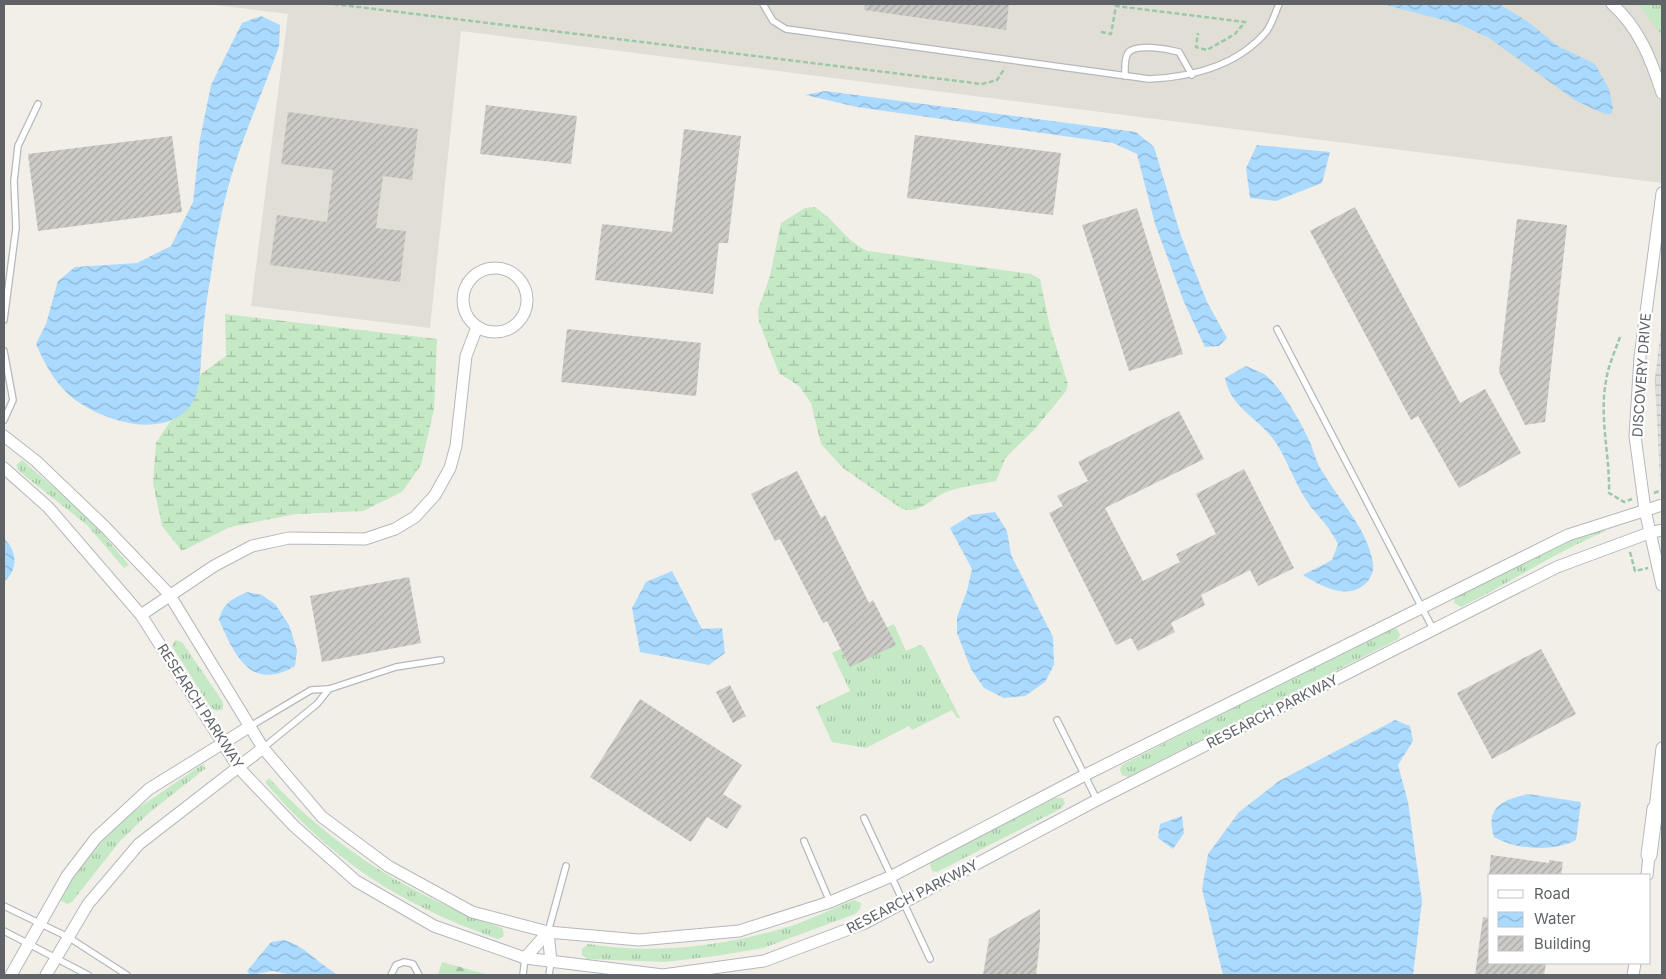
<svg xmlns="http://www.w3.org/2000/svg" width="1666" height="979" viewBox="0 0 1666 979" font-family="Inter,sans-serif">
<defs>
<pattern id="industrial-grid" width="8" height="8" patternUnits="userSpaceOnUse" patternTransform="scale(1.25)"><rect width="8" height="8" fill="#e0deda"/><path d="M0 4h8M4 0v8" fill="none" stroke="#b9b8b5"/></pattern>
<pattern id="grass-tufts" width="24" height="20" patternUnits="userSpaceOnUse" patternTransform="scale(1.25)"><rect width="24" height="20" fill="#c5e8c5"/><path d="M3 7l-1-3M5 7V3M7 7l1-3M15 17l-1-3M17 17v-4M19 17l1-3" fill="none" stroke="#a3c0a4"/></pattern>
<pattern id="forest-firs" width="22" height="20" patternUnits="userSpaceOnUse" patternTransform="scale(1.25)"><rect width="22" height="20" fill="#c5e8c5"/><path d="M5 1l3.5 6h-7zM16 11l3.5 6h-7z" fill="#a3c0a4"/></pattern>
<pattern id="wetland-marsh" width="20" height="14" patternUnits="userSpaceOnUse" patternTransform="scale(1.25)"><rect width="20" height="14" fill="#c5e8c5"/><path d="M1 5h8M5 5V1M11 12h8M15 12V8" fill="none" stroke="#a3c0a4"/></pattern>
<pattern id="water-waves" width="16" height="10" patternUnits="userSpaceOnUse" patternTransform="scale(1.25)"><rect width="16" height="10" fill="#aadaff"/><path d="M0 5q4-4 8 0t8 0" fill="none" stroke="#8eb4d2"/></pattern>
<pattern id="building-hatch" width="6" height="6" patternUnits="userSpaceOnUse" patternTransform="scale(1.25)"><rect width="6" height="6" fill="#cccac5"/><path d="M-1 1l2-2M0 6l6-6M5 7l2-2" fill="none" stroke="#a9a8a4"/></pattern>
</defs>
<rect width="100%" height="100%" fill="#f1efe8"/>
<polygon fill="url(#industrial-grid)" points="1662,320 1662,481 1660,481 1655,379"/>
<polygon fill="#e1ded6" points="208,4 1662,4 1662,183 461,31 430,328 251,306 288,14"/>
<g fill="url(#grass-tufts)">
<polygon points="1638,4 1662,4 1662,38 1660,33"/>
<polygon points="22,460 89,518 129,565 124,568 87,525 20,472 16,465"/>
<path d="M1604,528L1606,531C1555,552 1510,583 1461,607L1454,603L1455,597L1576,537Z"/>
<polygon points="894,624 906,651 920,645 924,647 960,718 957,718 952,710 912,730 909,726 866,748 832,742 816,707 850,691 832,653"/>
<polygon points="1391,628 1397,629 1400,635 1398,639 1128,777 1122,775 1120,770 1122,765"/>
<polygon points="175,640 182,642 223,702 223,709 217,711 211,708 172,646"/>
<polygon points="203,764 206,768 150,812 120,841 72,902 67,904 60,900 60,894 95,848 128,815"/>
<path d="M269,778C333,848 413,897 502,928L504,934L503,937L498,939C400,904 333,862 265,782Z"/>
<polygon points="1056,798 1063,798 1065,803 1062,808 937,872 932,871 930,865 932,860"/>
<path d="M854,900L861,903L860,909L855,914L763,948L715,956L665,962L587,959L582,955V949L588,944C655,955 725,946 791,926C812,919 833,908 854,900Z"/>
</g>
<polygon fill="url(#forest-firs)" points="442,962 489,975 438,975"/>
<g fill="url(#wetland-marsh)">
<path d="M814,207C836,219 844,241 868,251L1031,274L1040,279L1050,327L1068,384L1066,391L1035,429L1006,457L996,481C981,484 964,486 949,491C931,497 923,514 902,509L843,468L821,444L811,403L799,386L779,373L759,322L758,310L770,276L781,223L805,208Z"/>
<polygon points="225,314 437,339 434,409 421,465 402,492 363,511 296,514 230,527 182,551 162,526 153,483 156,443 169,423 191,405 201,374 226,356"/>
</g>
<g fill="url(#water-waves)">
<polygon points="1382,4 1499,4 1527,21 1558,46 1595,64 1609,89 1613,108 1611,114 1605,114 1576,101 1489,38 1459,24"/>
<path d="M261,16L280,25L279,46C265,87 247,126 234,167C223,202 216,238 211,274C207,298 203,322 202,346C200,363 202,390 191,405C164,442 97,420 68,394C53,380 44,362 36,344L46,324L58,281L75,267L137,263L171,246L193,202L200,139L211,85L242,23Z"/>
<polygon points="825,91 1136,132 1154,147 1181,236 1207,302 1227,338 1219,346 1205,347 1184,302 1155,224 1137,154 1113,143 857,107 805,95"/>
<polygon points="1257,145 1330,152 1322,183 1276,201 1250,198 1246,168"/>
<path d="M1246,366C1252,369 1258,371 1264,374C1277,382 1300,420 1307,436C1313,447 1315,460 1322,471C1339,500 1367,528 1373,563C1374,570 1372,576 1368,581C1350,602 1322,587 1303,575L1332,560L1338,544C1328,523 1315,515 1305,498C1293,479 1286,457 1274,440C1257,417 1231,408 1225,378Z"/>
<polygon points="995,512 1007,531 1011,555 1053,637 1054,665 1045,682 1025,696 1004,698 984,688 971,669 957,633 957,617 967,591 972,569 950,528 971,515"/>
<path d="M4,538C17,552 19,568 4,582Z"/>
<polygon points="672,571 702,629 722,628 725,653 709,665 640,652 632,608 646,582"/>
<path d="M247,592L262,595L275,604L289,625L297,650L295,666C251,692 235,656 219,620C223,603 232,599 247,592Z"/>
<polygon points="1395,720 1410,726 1413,741 1398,765 1408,802 1422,901 1413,975 1223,975 1202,889 1208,854 1239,812 1279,781"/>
<path d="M1528,794L1581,802L1576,840C1554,852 1516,850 1494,837C1485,808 1501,800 1528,794Z"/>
<polygon points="1182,816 1184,833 1173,849 1158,838 1160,824"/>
<path d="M284,940C305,946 319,964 338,975H292L273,971L250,975L247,971L271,942Z"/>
</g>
<g fill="url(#building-hatch)">
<polygon points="865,4 1009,4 1006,30 864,10"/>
<polygon points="486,105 577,116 571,164 480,154"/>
<polygon points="288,112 418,129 412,180 383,176 376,228 406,231 400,282 270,265 277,215 327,222 333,170 281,164"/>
<polygon points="684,129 741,136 728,243 719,243 713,294 595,280 602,224 672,232"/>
<polygon points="915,135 1061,153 1053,215 907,198"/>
<polygon points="172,136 182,212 38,231 28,154"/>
<polygon points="1355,207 1460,403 1485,389 1521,453 1459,488 1418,416 1411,420 1310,231"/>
<polygon points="1137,208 1183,354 1129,371 1082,225"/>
<polygon points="1517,219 1567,225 1545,422 1525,425 1499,372"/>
<polygon points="567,329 701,343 696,396 561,382"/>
<polygon points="1179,411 1204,459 1105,508 1143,581 1180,562 1176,554 1216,534 1196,494 1244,469 1294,568 1258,586 1250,570 1201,595 1205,605 1171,623 1175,632 1138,651 1131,638 1116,645 1049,513 1063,506 1057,496 1088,481 1078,462"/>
<polygon points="797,471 821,518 825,515 869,603 873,600 896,645 850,667 827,621 823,623 780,539 775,541 751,494"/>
<polygon points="409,577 421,643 322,662 310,596"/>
<polygon points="1541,649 1576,714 1492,759 1457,693"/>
<polygon points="730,685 746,716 733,723 716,692"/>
<polygon points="640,699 742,765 723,794 742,806 727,829 707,817 691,842 590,777"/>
<polygon points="1491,855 1549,863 1549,860 1563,862 1561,875 1489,875"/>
<polygon points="1040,909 1040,941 1036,975 983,975 989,939"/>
<polygon points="1483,917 1490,918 1490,963 1546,963 1544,975 1475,975"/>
</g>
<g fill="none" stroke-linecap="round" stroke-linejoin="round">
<g stroke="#b5b8bc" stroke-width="8">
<g id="lane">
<path d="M763,4L773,21L786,29L1149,79C1192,77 1237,66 1266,32C1272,24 1275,13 1279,4"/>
<path d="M1125,76C1125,69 1124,59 1128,53C1135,43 1168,49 1179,52L1192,75"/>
<polyline points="4,320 16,228 14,181 18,146 38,104"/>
<polyline points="1277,329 1433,629"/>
<polyline points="4,351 13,400 4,420"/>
<polyline points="1057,720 1097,800"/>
<polyline points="249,727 311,690 329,689 396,667 441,660"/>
<polyline points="263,748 317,704 329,689"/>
<polyline points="864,818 930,959"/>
<polyline points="804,841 830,902"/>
<polyline points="4,906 68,937 127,975"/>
<polyline points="4,931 88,975"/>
<polyline points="548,932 566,866"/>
<polyline points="391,975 396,965 404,962 413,964 419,975"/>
<polyline points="523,975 525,958"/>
<polyline points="549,975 551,962"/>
</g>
</g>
<g stroke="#b5b8bc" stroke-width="13">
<g id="street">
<path d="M1612,4C1639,28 1651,59 1662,93"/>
<polyline points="1662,193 1640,357 1635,436 1645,510 1662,585"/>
<circle cx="495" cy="300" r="32"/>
<polyline points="4,436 36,461 105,527 169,594 263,748 322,817 388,866 472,912 548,932 639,940 739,931 830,902 892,876 1085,775 1568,535 1662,505"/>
<polyline points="4,468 48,507 141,615 238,767 294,826 356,881 434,926 525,958 663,975 764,961 865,923 1097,800 1557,567 1649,533 1662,530"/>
<polyline points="141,615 214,566 252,546 289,538 365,539 395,529 415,517 435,495 450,468 456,446 466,356 477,327"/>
<polyline points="1655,809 1662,748"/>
<polyline points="1647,875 1649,855"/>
<polyline points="548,932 551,962"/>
<polyline points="525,958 548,932"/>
<polyline points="11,975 67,876 96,838 149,789 249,727"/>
<polyline points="46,975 88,904 139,844 263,748"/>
<polyline points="1633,975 1635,963"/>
</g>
</g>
<g stroke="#b6babf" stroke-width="17">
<polyline id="secondary" points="1649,855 1655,809"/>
</g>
<g stroke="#9cc7a9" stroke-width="2.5" stroke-dasharray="5 2.5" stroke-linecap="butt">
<polyline points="334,4 982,84 997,80 1005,68"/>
<polyline points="1101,32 1111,34 1116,6 1245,22 1235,34 1207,50 1196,47 1198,33"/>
<path d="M1620,337C1615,351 1608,366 1606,381C1599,418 1610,455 1609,493L1624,502L1632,499"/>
<polyline points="1662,419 1662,458"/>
<polyline points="1654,493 1662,490"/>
<polyline points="1630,552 1635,571 1648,568"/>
</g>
<use href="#lane" stroke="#fff" stroke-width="5.5"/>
<use href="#street" stroke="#fff" stroke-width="11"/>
<use href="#secondary" stroke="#fff" stroke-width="15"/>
</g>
<g text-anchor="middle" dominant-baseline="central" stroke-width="4.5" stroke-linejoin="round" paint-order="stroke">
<g font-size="14" fill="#5f6368" stroke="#fff">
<text transform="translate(1641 375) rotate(-86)">DISCOVERY DRIVE</text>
<text transform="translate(201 706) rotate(57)">RESEARCH PARKWAY</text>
<text transform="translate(1272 711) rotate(-27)">RESEARCH PARKWAY</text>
<text transform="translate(912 896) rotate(-27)">RESEARCH PARKWAY</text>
</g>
</g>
<rect width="1666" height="979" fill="none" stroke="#5f6368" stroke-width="10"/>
<rect x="1488" y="874" width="162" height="90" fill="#ffffff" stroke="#bfc1c3"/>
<rect x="1498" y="890" width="25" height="8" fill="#ffffff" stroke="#bfc1c3"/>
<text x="1534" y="899" font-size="15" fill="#5f6368">Road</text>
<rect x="1498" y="912" width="25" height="15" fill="url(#water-waves)" stroke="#bfc1c3"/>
<text x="1534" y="924" font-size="15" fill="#5f6368">Water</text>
<rect x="1498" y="936" width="25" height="15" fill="url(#building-hatch)" stroke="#bfc1c3"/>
<text x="1534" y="949" font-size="15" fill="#5f6368">Building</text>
</svg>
